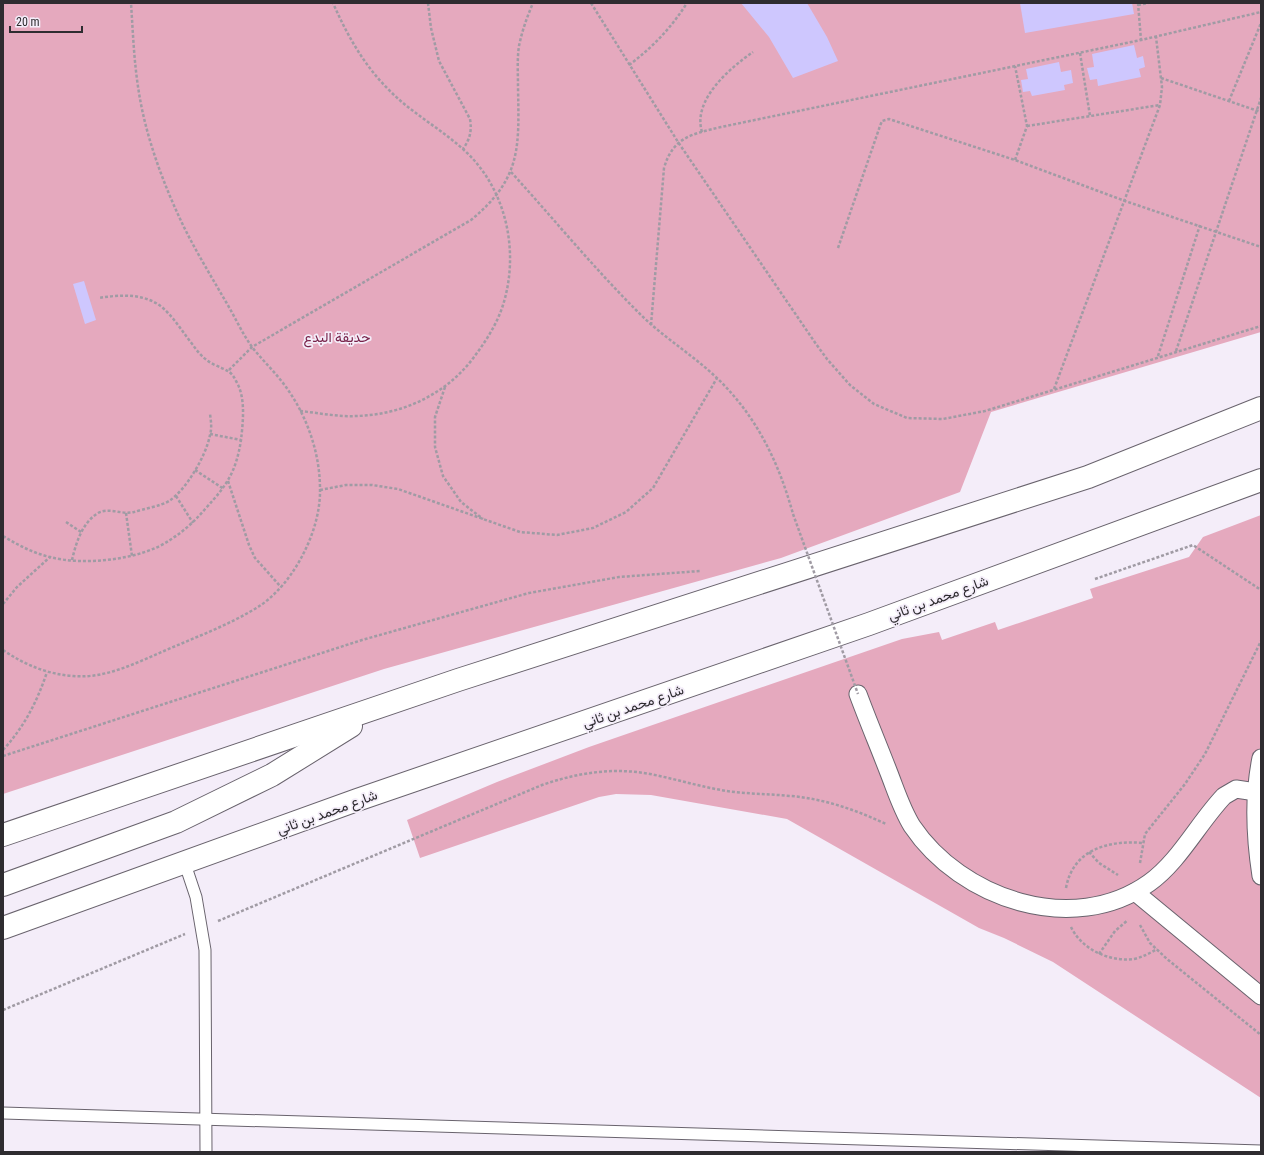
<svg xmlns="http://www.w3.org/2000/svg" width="1264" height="1155" viewBox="0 0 1264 1155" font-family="'Roboto Condensed',Vazirmatn,sans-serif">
<rect width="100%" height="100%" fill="#f4edf9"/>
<g fill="#e5a9be">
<polygon points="3,3 1261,3 1261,332 991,412 960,492 781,558 384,669 3,794"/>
<polygon points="1261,515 1261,1098 1053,962 1004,938 979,928 787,819 651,795 616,794 599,797 420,858 407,820 497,782 589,747 902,639 939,632 942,640 995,622 998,630 1093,598 1090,589 1189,557 1203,537"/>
</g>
<g fill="#cec7fe">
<polygon points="741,3 807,3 827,37 838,61 793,78 769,37"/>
<polygon points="1020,3 1132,3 1134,14 1025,33"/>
<polygon points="1134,45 1137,58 1143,56 1145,67 1139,69 1141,77 1098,86 1097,79 1090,80 1087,68 1094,67 1092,54"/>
<polygon points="1059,62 1061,72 1071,70 1073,83 1064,85 1065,90 1032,96 1030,91 1023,92 1021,80 1028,79 1026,69"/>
<polygon points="84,281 96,320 85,324 73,284"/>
</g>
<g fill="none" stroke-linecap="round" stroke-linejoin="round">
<g stroke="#69636d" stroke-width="13">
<g id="service">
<polyline points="185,864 196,897 205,950 206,1152"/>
<polyline points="3,1113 1261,1151"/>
</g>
</g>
<g stroke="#69636d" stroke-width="19">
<g id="pedestrian">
<path d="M858,694C868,721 879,747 889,773C896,791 902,810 912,826C961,899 1073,937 1149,883C1179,862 1199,822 1224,796L1236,789L1256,792"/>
<path d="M1261,758C1253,797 1255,837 1261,876"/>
<polyline points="1135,892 1261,996"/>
</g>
</g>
<g stroke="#69636d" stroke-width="24">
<g id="primary">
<polyline points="3,835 458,680 1088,477 1261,408"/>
<polyline points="3,885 176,822 272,775 351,726"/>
<polyline points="3,928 357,800 869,624 1261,480"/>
</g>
</g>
<g stroke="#a09ba4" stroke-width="2.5" stroke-dasharray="3 2" stroke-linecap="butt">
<path d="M428,3L431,28L439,61L470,119C472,131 470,139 463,149"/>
<polyline points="591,3 678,142 816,344 827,359 850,385 874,404 907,418 943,419 985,411 1261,326"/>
<polyline points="1138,3 1141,40"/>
<polyline points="1138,5 1148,3"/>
<polyline points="1080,53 1090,116"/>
<path d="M629,65C653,47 671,28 687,3"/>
<polyline points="1161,78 1261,112"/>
<polyline points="1229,101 1261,23"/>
<polyline points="1027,126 1160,105"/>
<path d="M702,132C692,100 730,68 753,52"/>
<polyline points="1015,160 1027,126 1015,66"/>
<path d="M511,172C553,218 593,267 637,311C661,336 692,354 718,379C757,417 779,463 793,514"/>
<polyline points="838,248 880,126 882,121 889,119 1015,160 1125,201 1261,247"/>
<path d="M651,325L664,168C673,137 692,134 721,127L1141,40L1261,12"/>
<polyline points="1176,351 1261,98"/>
<polyline points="1158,356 1200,225"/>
<path d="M229,370L252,347L471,220C522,178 519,147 518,86C518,73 517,59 519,46C522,31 527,17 533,3"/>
<polyline points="445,387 435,417 435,447 443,476 461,502 483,519"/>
<polyline points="1054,389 1160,105 1162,87 1156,37"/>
<path d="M300,411C319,413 338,417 356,416C402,415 447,394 474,357C486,341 497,324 503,305C520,251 506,188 464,150C440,128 411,113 388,89C364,65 347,35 333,3"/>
<polyline points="210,434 241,440"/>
<polyline points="195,470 224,489"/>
<polyline points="228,481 249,545 255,558 281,587"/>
<polyline points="320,490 346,485 372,485 398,489 520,532 557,535 593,528 626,512 653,488 717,378"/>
<polyline points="176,496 193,523"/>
<polyline points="126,513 132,556"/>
<polyline points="66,522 81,532"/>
<path d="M3,536C18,545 33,553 50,557C83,566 141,560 170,540C184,531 195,521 206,508C227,485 236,472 241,440C243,422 246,397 236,381C231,370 225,370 215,365C206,361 199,354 193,345C184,334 177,322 167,312C150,293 122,294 99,298"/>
<path d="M72,560C76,543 82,523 98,513C110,507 121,515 134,512C143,509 161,506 169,501C186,490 206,456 210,435C212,428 211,421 210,414"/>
<polyline points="1095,579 1193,545 1261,590"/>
<polyline points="3,604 17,587 50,557"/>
<path d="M3,650C25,665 47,674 73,676C105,679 136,663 164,651C196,637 229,625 258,607C294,584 321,530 320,489C320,453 307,416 286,387C276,373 263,361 252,347C242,333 235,317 226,302C211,276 195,250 182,223C163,183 146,137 139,93C134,63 133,33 131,3"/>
<path d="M3,750C24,727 37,702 47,672"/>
<polyline points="3,756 362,640 529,593 619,577 700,571"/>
<polyline points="1089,852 1099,863 1118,875"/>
<polyline points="1140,863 1145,834 1185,784 1205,754 1261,641"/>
<path d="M1066,888C1073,849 1109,840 1143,843"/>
<path d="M218,921L542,785C577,773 612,767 650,774C676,779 701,787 727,791C748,794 769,794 791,796C825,799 856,810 886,824"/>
<polyline points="1140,925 1150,943 1167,959 1261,1035"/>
<path d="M1071,927C1082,950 1110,962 1134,959C1143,957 1150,953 1157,949"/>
<polyline points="1099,954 1115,931 1128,920"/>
<polyline points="3,1010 185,934"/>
</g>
<use href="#service" stroke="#fff" stroke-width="11"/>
<use href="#pedestrian" stroke="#fff" stroke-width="17"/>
<use href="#primary" stroke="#fff" stroke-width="22"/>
<polyline stroke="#a09ba4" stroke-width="2.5" stroke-dasharray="3 2" stroke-linecap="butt" points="793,514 858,694"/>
</g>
<g text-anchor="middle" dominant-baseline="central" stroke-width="3.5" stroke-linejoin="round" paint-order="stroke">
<g font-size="14" fill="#772149" stroke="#f4edf9">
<text x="337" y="337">حديقة البدع</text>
</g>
<g font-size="14" fill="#2e2c30" stroke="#f4edf9">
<text transform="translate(938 598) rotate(-20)">شارع محمد بن ثاني</text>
<text transform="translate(633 706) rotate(-19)">شارع محمد بن ثاني</text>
<text transform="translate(327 812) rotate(-20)">شارع محمد بن ثاني</text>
</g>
</g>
<rect width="1264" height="1155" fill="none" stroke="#2e2c30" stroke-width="8"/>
<path d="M10 26v6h72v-6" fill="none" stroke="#2e2c30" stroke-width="2"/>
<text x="16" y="26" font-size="12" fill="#2e2c30" stroke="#f4edf9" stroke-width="3" paint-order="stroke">20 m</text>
</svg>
